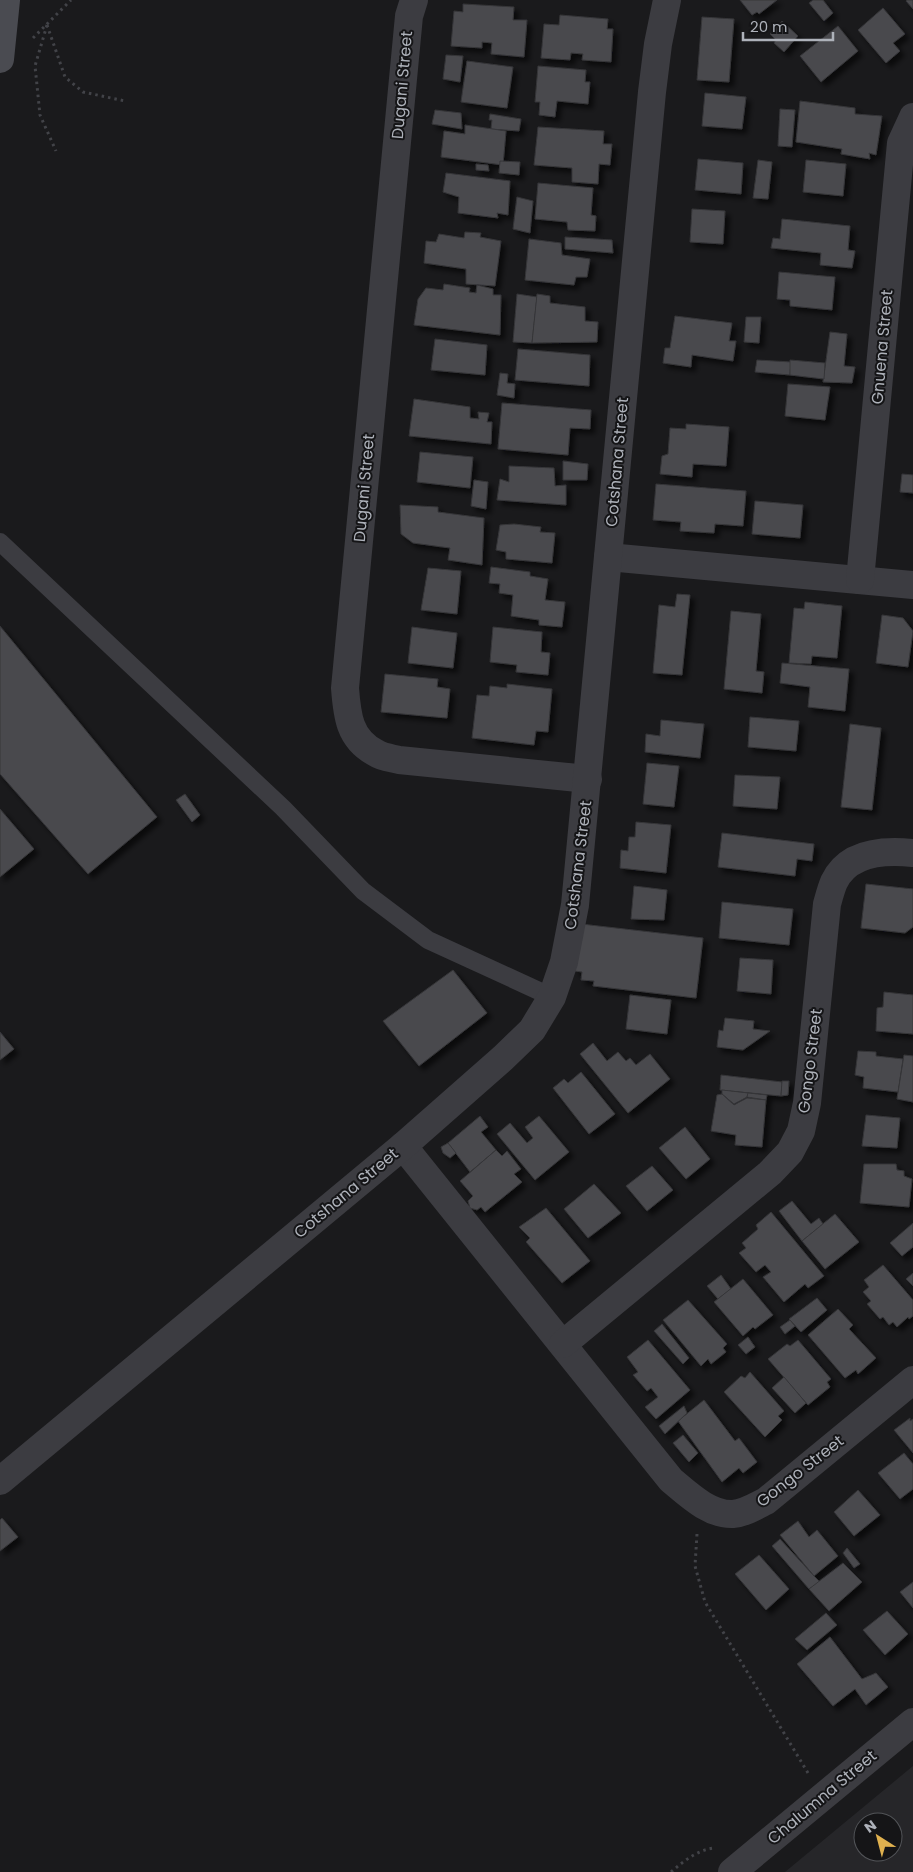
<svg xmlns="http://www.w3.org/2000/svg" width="913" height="1872" viewBox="0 0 913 1872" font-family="Poppins,sans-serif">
<defs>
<filter id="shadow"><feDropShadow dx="4.5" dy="4.5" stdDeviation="2.5" flood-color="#0009"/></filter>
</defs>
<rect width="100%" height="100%" fill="#1a1a1c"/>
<path fill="#262629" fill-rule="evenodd" d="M913,1766V1872H785ZM863,1822H893V1852H863Z"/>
<g fill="#4a4a4e" stroke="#353538" filter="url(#shadow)">
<polygon points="740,0 777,0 759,14 757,12 752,15"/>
<polygon points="813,0 823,0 833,13 824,21 809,3"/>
<polygon points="907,0 913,0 913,9 906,1"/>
<polygon points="463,4 514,7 513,20 527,20 524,57 491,54 492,43 482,42 482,48 451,46 454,11 463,12"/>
<polygon points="883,8 905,34 893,43 900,51 886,63 858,30"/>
<polygon points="560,15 608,19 607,29 613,29 611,62 582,60 583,54 571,53 570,60 541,58 544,24 559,25"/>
<polygon points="702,17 734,19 729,82 697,80"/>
<polygon points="782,21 798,36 784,52 774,43 776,40 770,34"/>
<polygon points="838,26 858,51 821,82 800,56"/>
<polygon points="446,55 463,56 460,82 443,79"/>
<polygon points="467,61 513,67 507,108 461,102"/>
<polygon points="538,66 586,70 585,82 590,82 588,104 557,101 555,117 539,115 540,102 535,102"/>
<polygon points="705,93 746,97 742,129 702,126"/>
<polygon points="800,101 855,108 855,114 882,116 876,155 869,153 870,159 841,154 842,149 796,142"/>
<polygon points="780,109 795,110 792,147 778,146"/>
<polygon points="435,110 461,113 462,129 432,124"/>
<polygon points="490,114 521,119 519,131 491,129 492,120 489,120"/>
<polygon points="465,125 506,131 503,165 441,157 444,131 465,134"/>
<polygon points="538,127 604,131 603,144 612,144 610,165 599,164 598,184 572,182 572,168 534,165"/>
<polygon points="698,159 743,163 741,194 695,190"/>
<polygon points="758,160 772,162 768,199 753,198"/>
<polygon points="806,160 846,164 843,196 803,192"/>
<polygon points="500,161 520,162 519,175 499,173"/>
<polygon points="476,164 488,165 489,171 476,170"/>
<polygon points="446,173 510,181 508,215 497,213 498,218 458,213 459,197 443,192"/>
<polygon points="538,183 593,188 591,215 596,216 595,231 568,230 567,222 535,219"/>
<polygon points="517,197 533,201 530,233 513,229"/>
<polygon points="692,209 725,211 723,244 690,242"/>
<polygon points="782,219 850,226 848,250 855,251 852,268 820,265 821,253 771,248 773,238 780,239"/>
<polygon points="465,232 481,233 480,237 501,241 495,286 466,284 466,269 424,263 426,241 436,242 439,234 464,238"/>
<polygon points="565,237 612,240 613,253 565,249"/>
<polygon points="529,239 561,243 562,255 590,259 587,277 576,277 574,285 525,280"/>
<polygon points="779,272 835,277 832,310 790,306 790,300 777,299"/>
<polygon points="444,284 470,288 469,292 476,293 477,285 493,289 493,295 501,295 500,335 414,325 418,299 426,288 443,290"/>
<polygon points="517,294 537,297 532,343 513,342"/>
<polygon points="537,294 550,296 550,303 585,307 585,321 598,322 597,342 532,343"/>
<polygon points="675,316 732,323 729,341 736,341 733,361 692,355 691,367 663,363 665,348 670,348"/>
<polygon points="746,317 761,317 759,343 744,342"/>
<polygon points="830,332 847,334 844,366 855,367 852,383 823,382"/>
<polygon points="435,339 487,345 485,375 431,370"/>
<polygon points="518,349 590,355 589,386 515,380"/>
<polygon points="757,360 791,362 790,375 755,372"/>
<polygon points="790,360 825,363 824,379 790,375"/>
<polygon points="500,373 508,374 507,383 515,384 514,398 497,395"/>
<polygon points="788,384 830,387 825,420 785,416"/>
<polygon points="414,399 470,407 470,418 479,419 478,412 489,413 487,422 492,422 491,444 409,436"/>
<polygon points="502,403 591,410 590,429 570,428 568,455 498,449"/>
<polygon points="686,424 729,427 726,466 693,464 692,477 660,474 662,456 668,454 670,428 686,429"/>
<polygon points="420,452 473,457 470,488 417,482"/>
<polygon points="563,461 588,464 587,480 563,480"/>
<polygon points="509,466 554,468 555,486 566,485 566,505 497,500 500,479 509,482"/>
<polygon points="902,474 913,475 913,493 900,492"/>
<polygon points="474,480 488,482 486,509 471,506"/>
<polygon points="656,484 746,491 743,526 715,524 714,533 680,531 681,522 653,520"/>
<polygon points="755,501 803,505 800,538 752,534"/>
<polygon points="400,505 438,507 438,512 484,518 482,565 448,560 450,548 413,543 401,534"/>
<polygon points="514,524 541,527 540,532 555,533 552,563 506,559 506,552 496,550 500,525"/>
<polygon points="491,567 530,572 530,576 548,579 545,600 565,602 562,627 539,625 539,620 511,616 513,595 499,593 500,584 489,583"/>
<polygon points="428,568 461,571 457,614 421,610"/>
<polygon points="677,594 690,595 682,675 653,673 659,605 675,607"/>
<polygon points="805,602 842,606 837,658 812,656 811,664 789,663 794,608 804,609"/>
<polygon points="731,611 761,614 756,671 764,672 762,693 724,689"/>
<polygon points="882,615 903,618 913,631 908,667 876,663"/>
<polygon points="0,626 157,817 88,874 0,774"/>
<polygon points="412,627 457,633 453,668 408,663"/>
<polygon points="493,627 542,632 541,652 550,653 548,675 516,672 517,665 490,662"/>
<polygon points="782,663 849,669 845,711 808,707 810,687 780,683"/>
<polygon points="385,674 438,679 437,687 450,689 447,718 381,712"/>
<polygon points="507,684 552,689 548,732 536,731 534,745 472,738 477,695 489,696 490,686 507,688"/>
<polygon points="750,717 799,721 796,751 748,747"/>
<polygon points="661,720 704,724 700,758 645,752 646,734 660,736"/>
<polygon points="850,724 881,728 872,810 841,807"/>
<polygon points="647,763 679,766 674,807 643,804"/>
<polygon points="735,775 780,777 777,809 733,806"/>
<polygon points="185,794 200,815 192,822 176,800"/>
<polygon points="0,809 34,849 0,877"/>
<polygon points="636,822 671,825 666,873 620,868 621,850 628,851 629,837 635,837"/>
<polygon points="722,833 814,844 812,861 797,859 795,876 718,867"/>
<polygon points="866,884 913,889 913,927 905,933 861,928"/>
<polygon points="634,886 667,890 664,920 631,919"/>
<polygon points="722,902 793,909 789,945 719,938"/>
<polygon points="581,924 703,938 696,998 593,986 594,981 581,980 582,972 575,971"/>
<polygon points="740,958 773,960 771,994 737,991"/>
<polygon points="453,970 487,1013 419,1066 383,1021"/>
<polygon points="884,992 913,995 913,1034 876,1031 877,1008 883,1007"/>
<polygon points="630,995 671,1000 667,1034 626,1029"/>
<polygon points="725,1018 754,1021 753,1029 770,1031 743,1050 717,1047 719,1030 723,1031"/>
<polygon points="0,1032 14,1049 0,1060"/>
<polygon points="593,1043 607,1061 618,1052 626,1061 630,1058 636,1065 650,1054 670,1079 628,1113 580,1054"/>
<polygon points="858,1051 876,1052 876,1056 903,1059 898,1092 863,1088 864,1077 855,1075"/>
<polygon points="904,1055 913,1056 913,1102 897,1099"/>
<polygon points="581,1072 615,1114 589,1134 553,1088 564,1079 568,1083"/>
<polygon points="721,1075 782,1082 781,1096 720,1090"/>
<polygon points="782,1081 789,1081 788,1095 781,1096"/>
<polygon points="722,1090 748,1093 747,1097 734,1104 722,1094"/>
<polygon points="748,1093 767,1095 766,1100 747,1097"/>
<polygon points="722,1094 734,1105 747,1098 766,1100 762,1147 735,1145 736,1135 711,1131 717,1095"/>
<polygon points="866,1115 900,1118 897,1148 862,1146"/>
<polygon points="480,1116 488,1127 481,1132 496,1150 470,1172 448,1143"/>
<polygon points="539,1116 569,1152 535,1180 497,1134 510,1123 527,1143 533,1138 525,1127"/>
<polygon points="685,1127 710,1159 686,1179 659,1148"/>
<polygon points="448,1143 456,1153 450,1158 443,1153 441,1147"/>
<polygon points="496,1150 502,1156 507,1151 521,1169 514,1174 522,1182 485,1212 481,1207 477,1210 470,1208 468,1201 473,1196 460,1181"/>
<polygon points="864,1164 896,1164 897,1170 904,1171 904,1176 912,1179 909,1207 860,1203"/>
<polygon points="652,1166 673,1190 647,1211 626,1186"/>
<polygon points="594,1184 621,1213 588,1238 564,1209"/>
<polygon points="792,1201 811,1224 819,1218 823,1224 802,1241 779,1211"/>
<polygon points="546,1208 590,1261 562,1283 526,1242 530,1238 519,1227"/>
<polygon points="771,1212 824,1276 808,1288 805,1284 784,1302 763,1277 771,1272 765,1265 756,1272 739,1253 746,1248 742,1243 758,1229 756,1225"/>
<polygon points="835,1214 859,1242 825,1269 802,1241"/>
<polygon points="913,1223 913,1247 902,1256 890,1243"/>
<polygon points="883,1265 913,1300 913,1316 909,1319 908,1317 897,1327 893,1322 889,1325 883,1317 880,1319 867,1304 871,1301 863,1292 869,1287 864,1280"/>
<polygon points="913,1273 913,1286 906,1279"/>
<polygon points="721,1275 731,1289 718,1299 707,1286"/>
<polygon points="743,1279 773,1315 755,1329 753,1327 743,1336 714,1302"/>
<polygon points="817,1298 827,1310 801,1332 789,1319"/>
<polygon points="688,1300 727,1344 723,1348 726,1352 711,1364 708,1359 701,1366 663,1320"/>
<polygon points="838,1309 853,1325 849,1329 876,1358 858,1374 856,1370 845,1378 808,1335"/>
<polygon points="790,1320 795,1326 785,1334 780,1327"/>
<polygon points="662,1324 689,1358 683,1364 654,1331"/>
<polygon points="748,1337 755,1347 746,1354 738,1345"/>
<polygon points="648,1340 690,1390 656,1419 645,1407 658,1397 651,1388 647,1391 633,1375 638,1372 627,1357"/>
<polygon points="798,1340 831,1379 827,1382 830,1387 808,1405 768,1359 787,1344 790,1346"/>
<polygon points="750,1372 784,1411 778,1416 782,1420 765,1437 724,1392 741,1376 745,1378"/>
<polygon points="784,1377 806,1403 795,1413 772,1388"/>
<polygon points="704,1400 735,1441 739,1438 757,1462 743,1473 739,1468 722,1482 678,1421"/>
<polygon points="684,1406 687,1413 665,1434 659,1426"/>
<polygon points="910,1418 910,1421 913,1419 913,1453 894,1430"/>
<polygon points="683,1435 698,1453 689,1462 673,1443"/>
<polygon points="904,1453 913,1464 913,1489 900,1499 878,1473"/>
<polygon points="858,1490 880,1515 854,1536 834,1512"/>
<polygon points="2,1518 18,1537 0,1551 0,1520"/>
<polygon points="798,1521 809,1537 817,1530 838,1556 814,1576 780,1535"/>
<polygon points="780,1539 814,1576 820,1582 809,1589 772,1546"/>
<polygon points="847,1548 860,1564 854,1568 843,1553"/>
<polygon points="759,1555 789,1589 766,1610 735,1574"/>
<polygon points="843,1563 862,1582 829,1611 809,1589"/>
<polygon points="913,1582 913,1608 900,1592"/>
<polygon points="887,1611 908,1634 885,1655 863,1630"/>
<polygon points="826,1613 837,1625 807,1650 795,1639"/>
<polygon points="830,1637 862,1679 876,1673 888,1687 866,1705 855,1689 833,1706 797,1664"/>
</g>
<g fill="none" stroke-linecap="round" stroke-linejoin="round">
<g stroke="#424348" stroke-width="3" stroke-dasharray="2.5 4" stroke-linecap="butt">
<polyline points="47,25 35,66 40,115 56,151"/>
<polyline points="47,25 65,77 83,92 125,101"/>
<polyline points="33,38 71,0"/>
<polyline points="697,1534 695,1566 705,1602 808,1773"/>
<path d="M671,1872C684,1861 697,1850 714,1848"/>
</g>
<polyline stroke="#3c3c41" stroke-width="18" points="0,542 283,808 363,891 428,940 552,997"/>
<g stroke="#3c3c41" stroke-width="28">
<path d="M414,0L409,16L345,688C347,715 349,739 376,753C382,757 391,758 399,760L588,779"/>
<polyline points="608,557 913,585"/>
<polyline points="860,580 901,143 913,117"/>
<path d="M403,1146L671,1480C688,1494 709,1515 733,1514C745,1513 756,1506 766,1501L913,1380"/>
<path d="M563,1344L770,1173L790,1152L801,1131L807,1103L827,904C829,897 831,889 834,882C848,852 884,850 913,853"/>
<polyline points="0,1481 403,1146 503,1058 532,1030 552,997 564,962 575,905 652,92 658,44 667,0"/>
<polyline points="732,1872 913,1722"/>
</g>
<polyline stroke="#4a4b51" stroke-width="28" points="0,59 6,0"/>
</g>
<g text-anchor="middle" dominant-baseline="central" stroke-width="4" stroke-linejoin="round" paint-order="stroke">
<g font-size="16" fill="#aeb2ba" stroke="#151517">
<text transform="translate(402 85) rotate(-85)">Dugani Street</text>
<text transform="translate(882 347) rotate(-85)">Gnuena Street</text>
<text transform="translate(617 462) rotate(-85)">Cotshana Street</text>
<text transform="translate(364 488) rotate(-85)">Dugani Street</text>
<text transform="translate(578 865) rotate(-83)">Cotshana Street</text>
<text transform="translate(810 1061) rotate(-83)">Gongo Street</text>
<text transform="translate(346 1193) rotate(-40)">Cotshana Street</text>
<text transform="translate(800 1471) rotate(-38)">Gongo Street</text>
<text transform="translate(822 1797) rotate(-40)">Chalumna Street</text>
</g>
</g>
<g transform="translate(878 1837) rotate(324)"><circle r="24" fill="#151517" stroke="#525458"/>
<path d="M0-4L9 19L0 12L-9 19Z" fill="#e0b14f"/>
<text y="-8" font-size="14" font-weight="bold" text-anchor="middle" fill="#aeb2ba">N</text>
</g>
<path d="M743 32v8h90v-8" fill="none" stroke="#aeb2ba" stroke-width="2.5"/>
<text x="750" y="32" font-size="15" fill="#aeb2ba" stroke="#151517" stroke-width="4" paint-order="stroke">20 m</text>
</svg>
